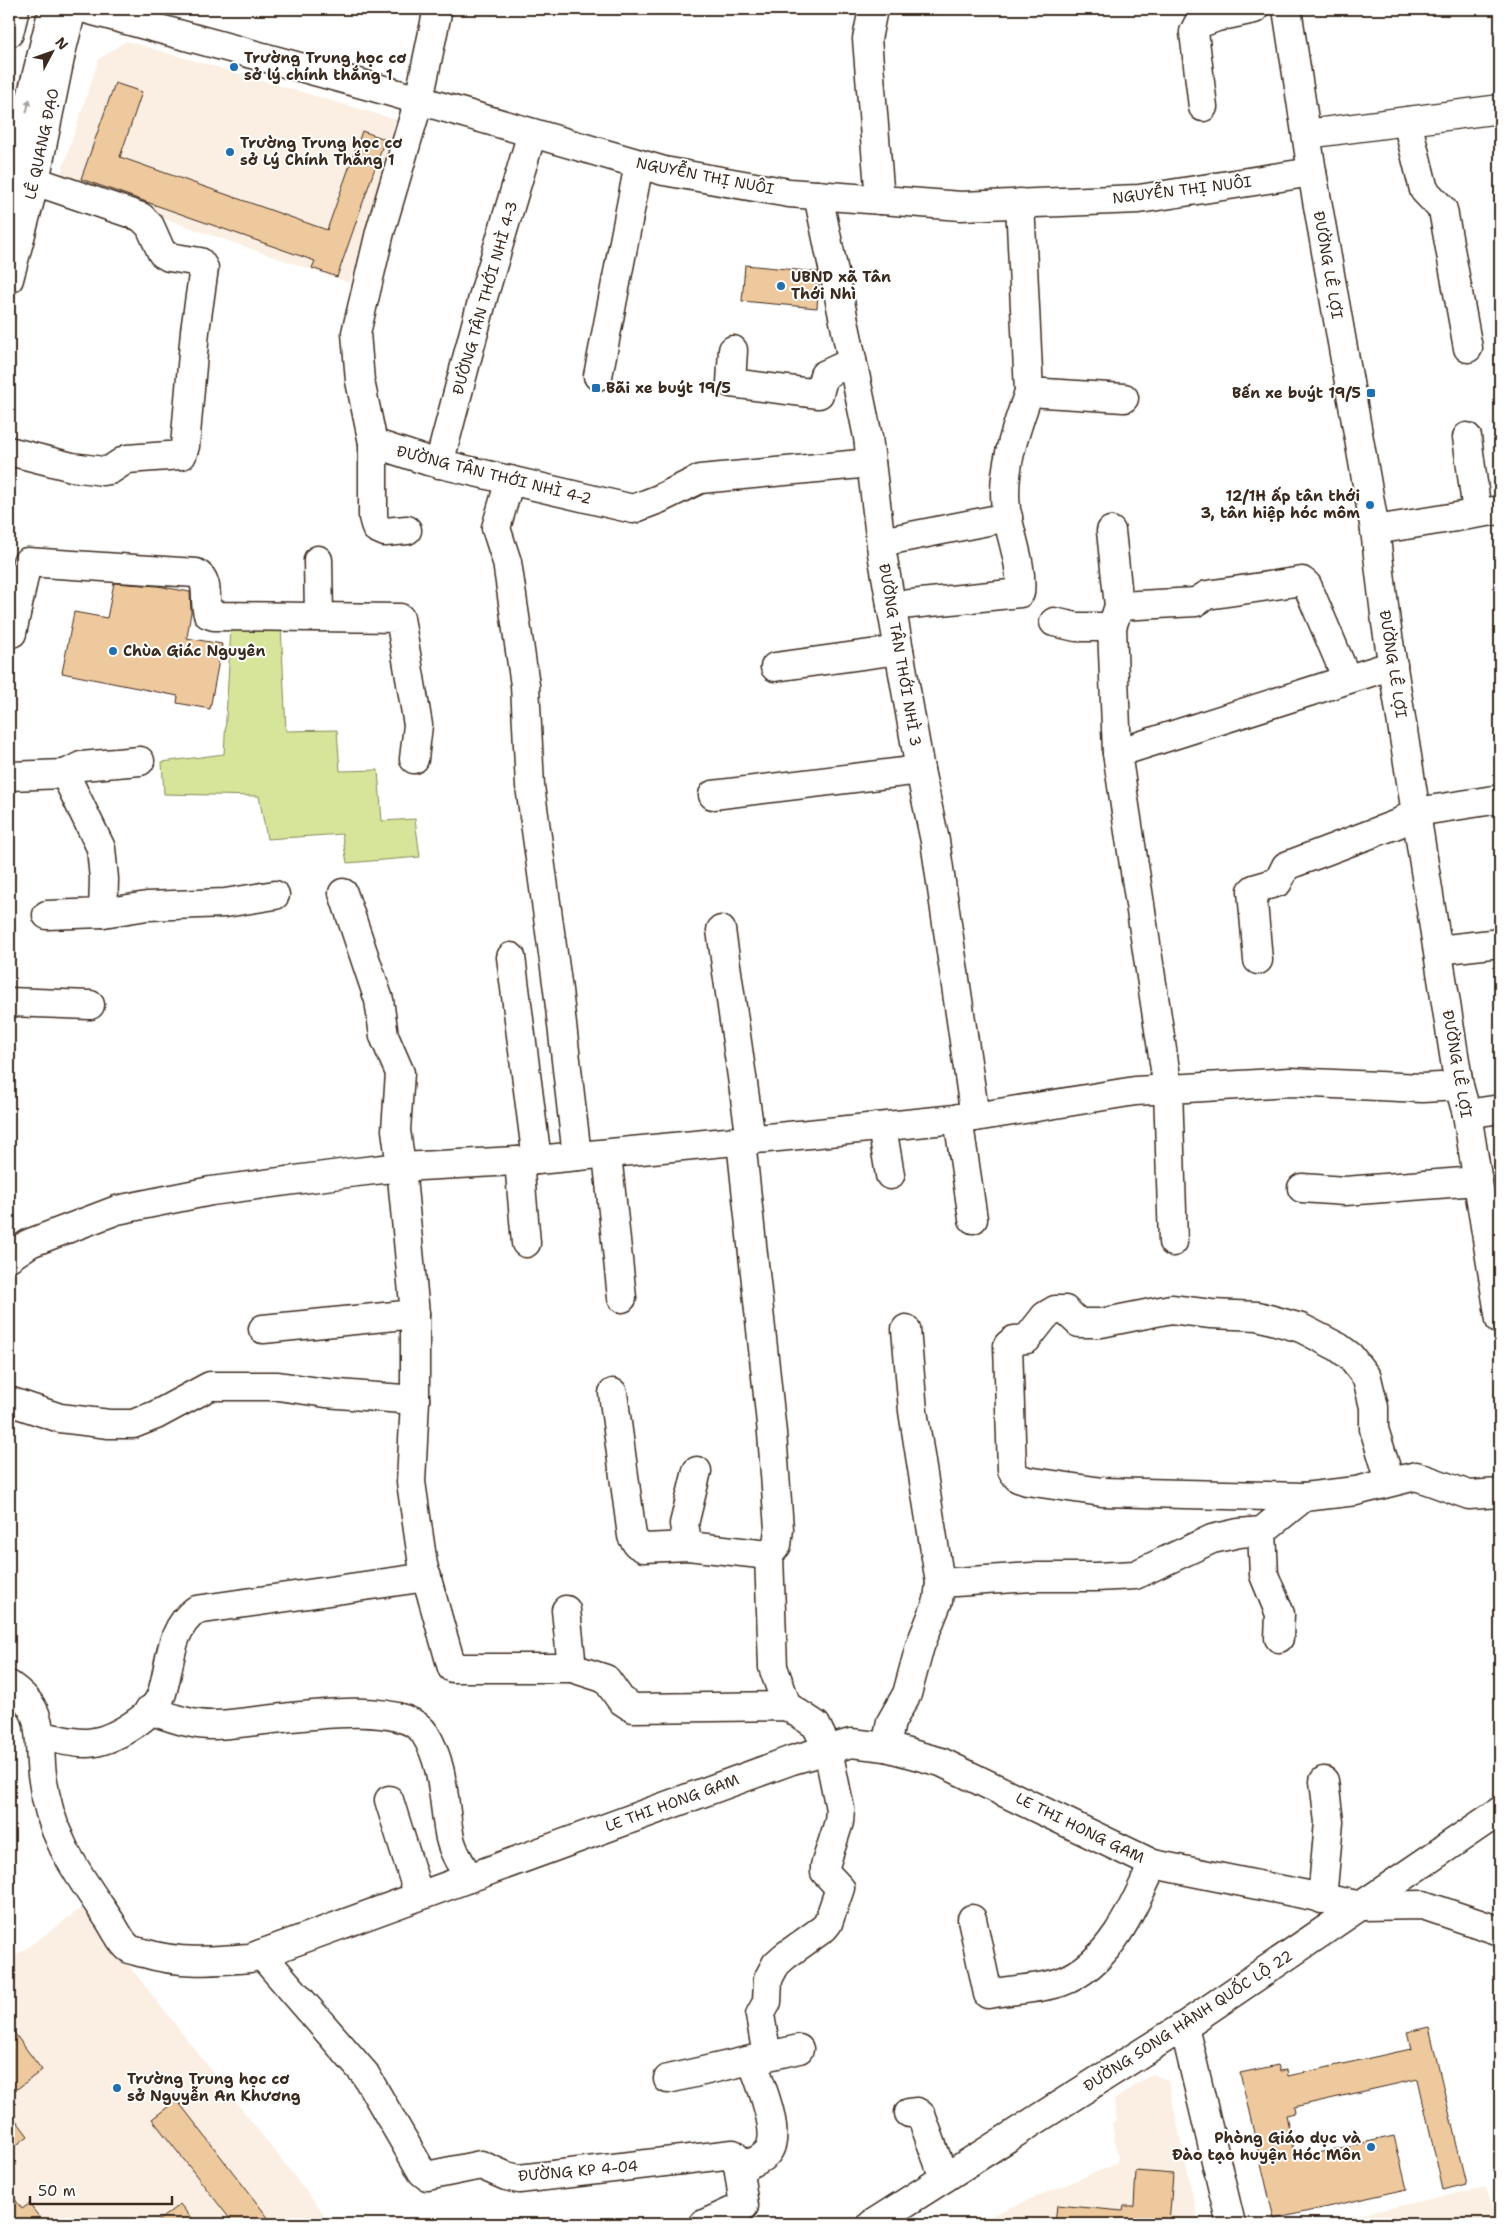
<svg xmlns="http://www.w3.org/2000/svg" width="1509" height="2233" viewBox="0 0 1509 2233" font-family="'Shantell Sans',sans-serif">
<rect width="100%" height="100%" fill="#fff"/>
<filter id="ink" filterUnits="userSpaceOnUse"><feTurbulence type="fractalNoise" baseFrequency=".02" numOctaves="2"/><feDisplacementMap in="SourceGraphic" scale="10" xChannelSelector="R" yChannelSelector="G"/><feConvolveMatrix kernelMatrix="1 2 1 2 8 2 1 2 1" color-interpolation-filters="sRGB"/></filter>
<g filter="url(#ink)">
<g fill="#faefe2">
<polygon points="126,41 401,121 350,283 58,182 99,59"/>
<polygon points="83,1907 324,2214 310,2224 9,2224 9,1961"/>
<polygon points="1152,2074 1168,2081 1199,2224 978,2224 978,2221 1116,2164 1118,2157 1112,2123 1117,2121 1114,2100"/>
<polygon points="1486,2187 1497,2224 1318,2224 1476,2189"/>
</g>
<polygon fill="#d6e599" stroke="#88885c" points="281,625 286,731 337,730 340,771 378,770 382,821 415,819 420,857 347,863 342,834 267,839 259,796 164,794 162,762 224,754 231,627"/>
<g fill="#eec99e" stroke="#3b2a1e">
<polygon points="115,83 142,92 120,157 327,230 362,131 385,139 337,277 312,268 315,261 81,179"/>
<polygon points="745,265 818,272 819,279 817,308 742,301"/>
<polygon points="114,583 158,586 190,592 191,612 187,638 222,644 210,709 177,703 178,696 62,673 74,612 107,618"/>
<polygon points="9,2026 42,2070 9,2095"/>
<polygon points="1429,2027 1466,2184 1443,2190 1418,2079 1294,2107 1295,2113 1286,2115 1295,2158 1394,2136 1407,2189 1274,2219 1240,2073 1278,2065 1280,2071 1287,2070 1288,2076 1411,2049 1407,2032"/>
<polygon points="177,2100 273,2224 234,2224 152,2119"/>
<polygon points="9,2111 28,2136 9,2151"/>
<polygon points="1136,2171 1173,2174 1169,2224 1055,2224 1057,2205 1123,2211 1124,2206 1134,2206"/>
<polygon points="9,2191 22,2209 29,2204 45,2224 9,2224"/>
<polygon points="180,2204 196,2224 154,2224"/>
</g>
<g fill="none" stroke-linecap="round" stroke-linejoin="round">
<g stroke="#3b2a1e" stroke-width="31">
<g id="minor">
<polyline points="86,9 377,88 664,171 789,193 961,206 1139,199 1312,172"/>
<polyline points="435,9 437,13 419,100 380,232 356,333 360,381 373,443 428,461 633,509 659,499 700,479 871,463"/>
<polyline points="873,9 867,39 880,200"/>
<polyline points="1203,107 1194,32 1198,24 1217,17 1254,9"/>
<polyline points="1407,121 1424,190 1443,210 1468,348"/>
<polyline points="1307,134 1500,109"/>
<polyline points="818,195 868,437 882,553 920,770 935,841 975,1117"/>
<polyline points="1020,203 1029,392 1124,398"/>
<polyline points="733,350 731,383 819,394 824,375 852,362"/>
<polyline points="598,376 639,164"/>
<polyline points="1467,437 1477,513"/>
<polyline points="373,443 373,517 376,528 385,532 407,530"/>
<polyline points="9,451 72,467 103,471 110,470 127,459 182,455 185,446 195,331 204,268 200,262 169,257 162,253 150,226 141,217 35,181"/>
<polyline points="439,464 484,294 532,133"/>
<polyline points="510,480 496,528 507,562 525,685 530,786 558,990 577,1156"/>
<polyline points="1375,530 1500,510"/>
<polyline points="1111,531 1119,606 1112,627 1117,753 1168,1089 1173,1242"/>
<polyline points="881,542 1008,517"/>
<polyline points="318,560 319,616"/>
<path d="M891,606L1020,593C1023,565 1010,536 1006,509C1001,469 1016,429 1029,392"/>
<polyline points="1119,606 1196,602 1207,595 1302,581 1307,585 1347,679"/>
<polyline points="1054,622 1076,627 1112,627"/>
<path d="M9,632L12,633L27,562L196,573C211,581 203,601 208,614L214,616L400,618L418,725L414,759"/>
<polyline points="775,667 899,650"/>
<polyline points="1117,753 1393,665"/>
<polyline points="65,774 81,766 140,761"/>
<polyline points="9,776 65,774 101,848 104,879 103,913 47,915"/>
<polyline points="713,795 920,770"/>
<polyline points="103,913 147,906 225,903 275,895"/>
<polyline points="721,930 751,1140"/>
<polyline points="1438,950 1500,943"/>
<polyline points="511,957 537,1160"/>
<polyline points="1258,960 1252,891 1254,889 1278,882 1286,866 1397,824 1416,812 1500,799"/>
<polyline points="9,1002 90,1005"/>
<polyline points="1467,1114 1500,1109"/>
<polyline points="958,1118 973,1219"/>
<polyline points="882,1127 890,1175"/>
<polyline points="741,1141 772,1433 779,1529 777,1545 769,1555 773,1667 787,1706"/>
<polyline points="607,1154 622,1298"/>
<polyline points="519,1161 526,1243"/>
<polyline points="1302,1188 1345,1191 1477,1181"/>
<polyline points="9,1257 30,1243 117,1210 211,1191 348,1173 401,1167 537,1160 809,1134 975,1117 1135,1091 1290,1082 1422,1088 1459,1086"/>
<polyline points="263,1329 415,1314 401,1167 396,1130 400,1073 384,1036 379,1000 343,893"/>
<polyline points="613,1393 632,1536 637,1544 644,1548 688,1546 769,1555"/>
<polyline points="415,1400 411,1482 423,1565 452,1668 572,1668 566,1610"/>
<polyline points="9,1401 60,1418 109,1424 133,1424 156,1415 210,1386 278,1386 326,1393 415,1400 415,1314"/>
<polyline points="1390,1481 1374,1429 1374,1407 1367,1378 1350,1356 1338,1347 1301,1328 1258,1316 1211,1314 1171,1309 1101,1323 1079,1323 1065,1310 1055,1310 1045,1316 1027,1339 1014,1340 1008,1345 1012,1470 1018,1478 1027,1481 1102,1492 1304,1497 1356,1491 1416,1476 1469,1495 1500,1493"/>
<polyline points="1262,1531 1264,1575 1280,1614 1279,1638"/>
<polyline points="688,1546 684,1524 697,1471"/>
<polyline points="940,1583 1032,1577 1096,1577 1135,1575 1212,1539 1239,1533 1262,1531 1304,1497"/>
<polyline points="572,1668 606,1679 621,1700 633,1708 787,1706 816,1725 828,1750 840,1809 839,1822 825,1866 825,1872 840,1888 828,1923 824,1928 785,1956 776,1964 768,1979 767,2002 760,2015 767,2056"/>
<path d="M9,1685C48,1711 37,1735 42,1775C50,1838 76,1871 110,1921C115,1929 122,1944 130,1949C134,1951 140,1952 144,1953C179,1964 214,1961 250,1958L792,1760L851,1743L886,1747L941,1762L1153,1864L1362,1906L1423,1905L1500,1931"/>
<path d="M149,1710C170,1717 190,1725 212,1725C256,1725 400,1692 425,1734C444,1764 443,1800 449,1833C451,1849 461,1864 469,1878"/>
<path d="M41,1736C55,1738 73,1744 87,1743C111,1742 154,1717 162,1693C171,1664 169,1629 196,1610L427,1577"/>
<polyline points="886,1747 891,1722 907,1694 920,1646 938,1601 940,1583 913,1411 906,1329"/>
<polyline points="389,1800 419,1896"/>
<polyline points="1322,1899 1329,1822 1324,1781"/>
<path d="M972,1919L988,1994C1010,1990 1040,1989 1061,1982C1109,1965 1134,1907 1153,1864"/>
<polyline points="261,1954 365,2074 422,2172 427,2176 481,2165 506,2176 519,2179 733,2154 737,2158 744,2206 704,2224"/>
<polyline points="1184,2026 1231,2224"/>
<polyline points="668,2079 799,2049"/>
<polyline points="909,2113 917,2112 921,2115 944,2178"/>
<path d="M739,2168C749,2164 763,2160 769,2150C781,2130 759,2081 752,2060"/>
<polyline points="872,2224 1184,2026 1500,1811"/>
</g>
</g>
<g stroke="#3b2a1e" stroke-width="31">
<polyline id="major" points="1287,9 1312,172 1375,530 1386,623 1459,1086 1467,1114 1500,1320"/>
</g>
<g stroke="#3b2a1e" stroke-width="31">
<g id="highway">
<polyline points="9,33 15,9"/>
<polyline points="9,187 50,21"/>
<polyline points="9,279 35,181 61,53 72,9"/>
</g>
</g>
<use href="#minor" stroke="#fff" stroke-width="28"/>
<use href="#major" stroke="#fff" stroke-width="28"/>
<use href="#highway" stroke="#fff" stroke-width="28"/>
</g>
<defs><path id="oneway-solid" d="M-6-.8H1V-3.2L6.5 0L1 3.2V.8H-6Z" transform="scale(1.25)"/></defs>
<use fill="#a79f9a" href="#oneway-solid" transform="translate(28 106) rotate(-76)"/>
</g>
<g fill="#1f6fb2" stroke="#fff" stroke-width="2">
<circle cx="234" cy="67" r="5"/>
<circle cx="230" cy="152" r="5"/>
<circle cx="781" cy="286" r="5"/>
<rect x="591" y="383" width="10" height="10" rx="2.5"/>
<rect x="1366" y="388" width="10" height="10" rx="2.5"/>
<circle cx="1370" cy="505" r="5"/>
<circle cx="113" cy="651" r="5"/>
<circle cx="117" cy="2088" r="5"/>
<circle cx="1371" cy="2147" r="5"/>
</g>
<g text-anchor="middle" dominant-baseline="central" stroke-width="4" stroke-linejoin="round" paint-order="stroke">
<g font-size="15" font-weight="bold" fill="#3b2a1e" stroke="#fff" text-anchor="start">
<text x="244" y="58">Trường Trung học cơ<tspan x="244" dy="17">sở lý chính thắng 1</tspan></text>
<text x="240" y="143">Trường Trung học cơ<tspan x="240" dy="17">sở Lý Chính Thắng 1</tspan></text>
<text x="791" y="277">UBND xã Tân<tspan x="791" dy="17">Thới Nhì</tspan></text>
<text x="606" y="388">Bãi xe buýt 19/5</text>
<text x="1361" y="393" text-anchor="end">Bến xe buýt 19/5</text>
<text x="1360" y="496" text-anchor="end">12/1H ấp tân thới<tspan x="1360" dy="17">3, tân hiệp hóc môm</tspan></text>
<text x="123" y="651">Chùa Giác Nguyên</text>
<text x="127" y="2079">Trường Trung học cơ<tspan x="127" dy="17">sở Nguyễn An Khương</tspan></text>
<text x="1361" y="2138" text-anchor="end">Phòng Giáo dục và<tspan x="1361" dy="17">Đào tạo huyện Hóc Môn</tspan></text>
</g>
<g font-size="15" fill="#3b2a1e" stroke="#fff">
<text transform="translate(42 144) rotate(-78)">LÊ QUANG ĐẠO</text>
<text transform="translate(705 176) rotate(11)">NGUYỄN THỊ NUÔI</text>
<text transform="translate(1182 190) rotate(-7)">NGUYỄN THỊ NUÔI</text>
<text transform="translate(1328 265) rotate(80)">ĐƯỜNG LÊ LỢI</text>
<text transform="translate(485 298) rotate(-74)">ĐƯỜNG TÂN THỚI NHÌ 4-3</text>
<text transform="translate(494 475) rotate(14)">ĐƯỜNG TÂN THỚI NHÌ 4-2</text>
<text transform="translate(900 655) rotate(80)">ĐƯỜNG TÂN THỚI NHÌ 3</text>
<text transform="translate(1393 664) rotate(81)">ĐƯỜNG LÊ LỢI</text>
<text transform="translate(1457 1064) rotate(80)">ĐƯỜNG LÊ LỢI</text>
<text transform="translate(672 1803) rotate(-20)">LE THI HONG GAM</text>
<text transform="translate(1080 1828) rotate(26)">LE THI HONG GAM</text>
<text transform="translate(1188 2021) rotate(-33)">ĐƯỜNG SONG HÀNH QUỐC LỘ 22</text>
<text transform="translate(578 2171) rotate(-5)">ĐƯỜNG KP 4-04</text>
</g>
</g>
<rect width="1509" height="2233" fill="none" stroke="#fff" stroke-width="30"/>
<rect x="15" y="15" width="1479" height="2203" fill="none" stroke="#3b2a1e" stroke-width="2" filter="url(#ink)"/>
<g transform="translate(52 52) rotate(49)" stroke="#ffffff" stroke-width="4" paint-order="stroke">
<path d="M0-4L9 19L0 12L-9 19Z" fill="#3b2a1e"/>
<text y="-8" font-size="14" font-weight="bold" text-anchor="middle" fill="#3b2a1e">N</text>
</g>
<path d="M30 2196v8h142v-8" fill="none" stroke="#3b2a1e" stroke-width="2.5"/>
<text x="38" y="2196" font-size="15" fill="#3b2a1e" stroke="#ffffff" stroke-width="4" paint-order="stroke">50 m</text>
</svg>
